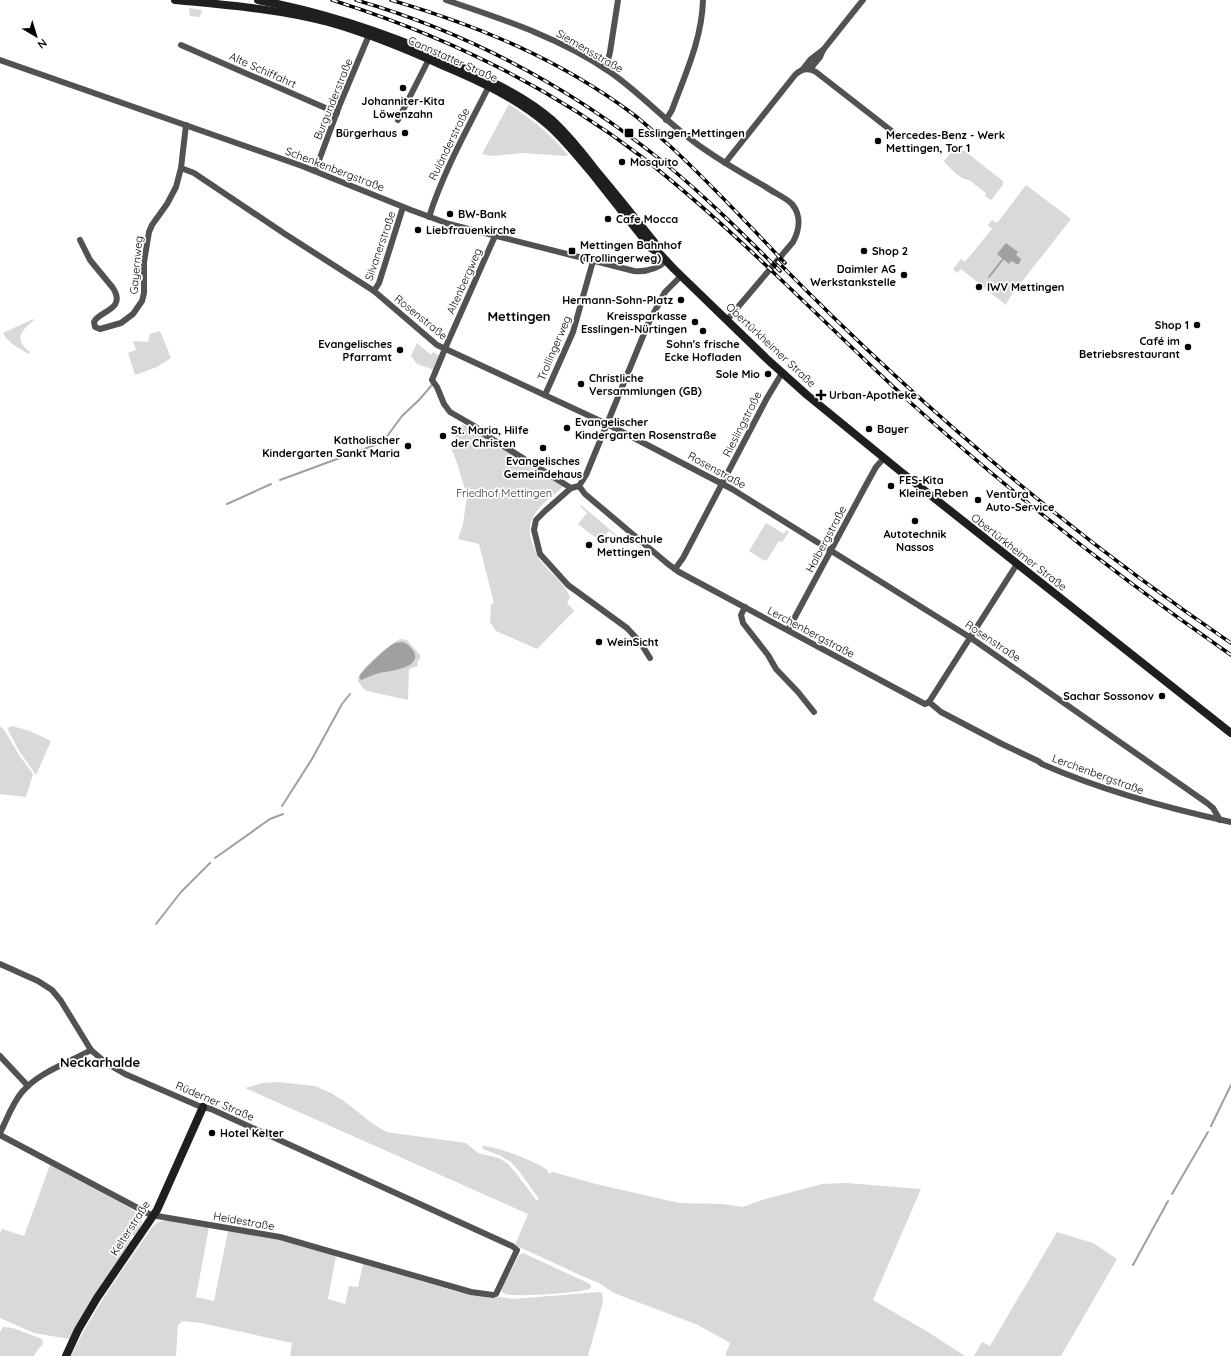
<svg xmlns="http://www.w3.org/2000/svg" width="1231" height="1356" viewBox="0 0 1231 1356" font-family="Quicksand,sans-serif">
<rect width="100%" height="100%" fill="#fff"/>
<g fill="#d9d9d9">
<polygon points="189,8 202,10 200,17 190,16"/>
<path d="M509,104C531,119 551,134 568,155L564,156L523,153L492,156L482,154Z"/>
<path d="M957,145L1003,181V185L991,200L985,196L986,193L969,180C959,179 952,169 945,163L944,161Z"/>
<polygon points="1026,185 1071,219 1010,297 1006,305 961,269 957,273 953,269 961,259 965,262 992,229 988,225 992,220 997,223"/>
<path d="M33,319L34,320C20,332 14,339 30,352L29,354C21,350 7,342 3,333Z"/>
<polygon points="160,331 171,358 157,367 135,375 128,353 136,350 133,341 148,342 150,334"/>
<polygon points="417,343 431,355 433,352 440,356 434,370 417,364 411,356"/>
<path d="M463,424L564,486C545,503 521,516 533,545C538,556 536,556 545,566C554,576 565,585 570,597L567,603L574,611L537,649L496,631L490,622L491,604L494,603L479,544L458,539L463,524L467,496L456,460L451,448L452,442Z"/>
<polygon points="581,505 628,545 627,546 609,531 600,541 578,524 587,513 580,506"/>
<polygon points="766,523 784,534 786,530 789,532 782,542 779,541 767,560 766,560 765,561 749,551"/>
<path d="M400,639L407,640L420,655V659L417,662L418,666L409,669L408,700L367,691L363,688L358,681C357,671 390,644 400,639Z"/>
<polygon points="0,726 5,731 19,755 33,774 26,797 0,794"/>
<polygon points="12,726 30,731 51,741 36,775 19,751 8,730 9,727"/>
<path d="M279,1082L315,1086L331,1093L344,1101L373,1124L386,1132L466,1143L478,1153L499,1158L508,1164L515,1172L537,1201L539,1199L519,1171L511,1162L499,1155L483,1149L482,1146C494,1145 536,1162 546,1169C548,1170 548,1172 549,1174L553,1172L596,1184L679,1203L723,1204L743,1207L762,1200L822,1184L846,1183L921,1189L873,1300L928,1332L965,1356H725L730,1343L698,1325L614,1293L599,1283L582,1276L515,1245L528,1214L245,1088L263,1083Z"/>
<path d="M50,1165L130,1208C145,1219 145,1221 134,1236L132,1235L129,1239L132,1241L69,1339L34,1333L0,1318V1233L2,1229L24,1236Z"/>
<path d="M161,1221H168L209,1227L196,1297L214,1301L228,1231L271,1238L336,1256L328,1299L345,1304L349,1286L358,1287L363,1264L458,1292L494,1298L499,1297L513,1299L599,1292L602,1293L603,1302L588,1356H290L292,1343L201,1323L183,1321L178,1325L176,1356H71C93,1310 123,1269 153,1226L157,1223Z"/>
<polygon points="1057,1232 1093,1243 1117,1259 1061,1356 974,1356 982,1342 990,1346"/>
<path d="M523,1253L586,1282L591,1285V1288C585,1293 525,1296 514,1295C509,1295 505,1295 502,1292V1289L519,1255Z"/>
<polygon points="3,1327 13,1328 42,1339 43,1344 38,1349 34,1356 0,1356 0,1332"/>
</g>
<g fill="#a0a0a0">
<polygon points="1006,243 1018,252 1016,255 1021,259 1019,264 1017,264 1011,261 1009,264 997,254"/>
<path d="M402,642C407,643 411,647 414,652C422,668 389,671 379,673C373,675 367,677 361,680L359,677C362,670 389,645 395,643C396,643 401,642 402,642Z"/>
</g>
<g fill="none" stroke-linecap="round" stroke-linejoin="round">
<g stroke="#a0a0a0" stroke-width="2">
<polyline points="989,277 1003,259"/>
<polyline points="280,480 375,445 385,439 402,416 419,400 432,385"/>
<polyline points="227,504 271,484"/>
<polyline points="282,806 312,759 342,704 350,694"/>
<polyline points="215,858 270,819 283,814"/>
<polyline points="156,924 181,892 210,863"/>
<polyline points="1211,1126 1231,1085"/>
<polyline points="1172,1194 1208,1132"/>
<polyline points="1133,1265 1168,1201"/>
</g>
<g stroke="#525252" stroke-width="6">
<path d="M446,0C502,19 561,38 610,72C643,95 670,126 704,149C724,163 745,175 766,187C774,193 785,197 792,204C801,215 800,229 793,242L727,320"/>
<polyline points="181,45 337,113"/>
<path d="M0,60L302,166L411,210L449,224L634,271C646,272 657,269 666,261"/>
<polyline points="604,68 608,60 610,52 618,0"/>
<polyline points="803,69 810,60 823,50"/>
<polyline points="810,69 820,57 823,50 863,0"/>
<polyline points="398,120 430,57"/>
<path d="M666,120L672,110C685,75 702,39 703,0"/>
<path d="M725,163L795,75C801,69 808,67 816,72L893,132"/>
<polyline points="181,168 194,173 285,234 374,291 437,345 607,424 732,489 971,638 1207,803 1213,808 1220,820"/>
<polyline points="315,171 340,104 369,35"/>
<path d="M429,217C444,170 468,128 490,84"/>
<polyline points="495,236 447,344 432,380 437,387 444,404 450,412 476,427 484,434 571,488 579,486"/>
<path d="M80,240L90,260L113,288C127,310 98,311 94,322L95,327L100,329L121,323L133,314L142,301L144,293V262L149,232L152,225L167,204L176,187L181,168L186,125"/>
<polyline points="374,291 379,283 403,207"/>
<polyline points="545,395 573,332 593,261"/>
<polyline points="579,486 585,494 668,564 679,572 923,703 925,704 929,702"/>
<polyline points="579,486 586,475 648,324 665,292 681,276"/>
<polyline points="571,488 545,511 536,520 534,530 540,554 568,585 627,628 640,642 650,658"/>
<polyline points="675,569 683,558 767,398 782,373"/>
<polyline points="745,607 741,615 743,623 768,655 776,669 798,692 814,712"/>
<polyline points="788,630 866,485 876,467 884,458"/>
<path d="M929,702L941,712L1002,744L1038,761L1042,764C1103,791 1166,808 1231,822"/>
<polyline points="929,702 1017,564"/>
<polyline points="0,964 38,981 52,990 61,1001 91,1050 106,1063 125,1074 199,1106 211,1109 512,1246 517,1250 496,1294 493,1295 471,1292 280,1237 151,1215 0,1135"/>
<polyline points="0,1056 28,1086"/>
<path d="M0,1133C7,1119 12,1104 22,1092C39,1072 68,1063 91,1050"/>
</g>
<g stroke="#1f1f1f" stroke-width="8">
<path d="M175,0C227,5 278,9 328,22C368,33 406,49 444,66C480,81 518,99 548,125C564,139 577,156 591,172C611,197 631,223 651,248L659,253L674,269L768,360L807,395L900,471L1231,733"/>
<path d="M258,0C332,14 402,38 470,71C499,85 528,99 552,120C568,135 581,151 594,168C615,193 635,218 655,243L659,253"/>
<polyline points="66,1356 78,1330 97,1298 157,1210 203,1107"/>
</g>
<g stroke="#000" stroke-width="3.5">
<g id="rail">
<path d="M332,0C443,35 549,86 642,157C738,232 822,322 912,404C1013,495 1120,578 1231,655"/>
<path d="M356,0C470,33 575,90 667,165C707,198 744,235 780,271"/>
<path d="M391,0C479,26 559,59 633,114C646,124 658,136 670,146C710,183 747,223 785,263"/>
<path d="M777,261C915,402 1068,532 1231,643"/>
</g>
</g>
<use href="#rail" stroke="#fff" stroke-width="2" stroke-dasharray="6" stroke-linecap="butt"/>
</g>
<g fill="#000" stroke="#fff" stroke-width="1.5">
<circle cx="403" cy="88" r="4"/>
<circle cx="405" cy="133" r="4"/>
<rect x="624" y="128" width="10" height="10" rx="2"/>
<circle cx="878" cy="141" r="4"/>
<circle cx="622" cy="162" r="4"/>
<circle cx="450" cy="214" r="4"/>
<circle cx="608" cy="219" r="4"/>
<circle cx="418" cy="230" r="4"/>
<rect x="568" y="247" width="8" height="8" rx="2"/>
<circle cx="864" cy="251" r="4"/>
<circle cx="904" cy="275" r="4"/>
<circle cx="979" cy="287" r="4"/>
<circle cx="681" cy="300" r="4"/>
<circle cx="695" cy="322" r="4"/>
<circle cx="1197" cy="325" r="4"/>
<circle cx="703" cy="331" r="4"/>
<circle cx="1188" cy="347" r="4"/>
<circle cx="400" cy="350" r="4"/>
<circle cx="768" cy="374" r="4"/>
<circle cx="581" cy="384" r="4"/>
<path d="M819 389h4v4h4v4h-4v4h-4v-4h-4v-4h4z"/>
<circle cx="567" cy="428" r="4"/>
<circle cx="869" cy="429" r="4"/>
<circle cx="443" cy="436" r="4"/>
<circle cx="408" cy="446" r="4"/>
<circle cx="543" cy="448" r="4"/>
<circle cx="891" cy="486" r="4"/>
<circle cx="978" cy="500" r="4"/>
<circle cx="915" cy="521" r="4"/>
<circle cx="589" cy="545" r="4"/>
<circle cx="599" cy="642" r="4"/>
<circle cx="1162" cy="696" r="4"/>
<circle cx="212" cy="1133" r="4"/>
</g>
<g text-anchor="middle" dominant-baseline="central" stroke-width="3.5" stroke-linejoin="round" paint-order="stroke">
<g font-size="11" fill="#000" stroke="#fff">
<text transform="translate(590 51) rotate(30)">Siemensstraße</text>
<text transform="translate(453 59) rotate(24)">Cannstatter Straße</text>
<text transform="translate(263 70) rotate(24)">Alte Schiffahrt</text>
<text transform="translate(333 99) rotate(-68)">Burgunderstraße</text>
<text transform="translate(449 144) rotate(-64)">Ruländerstraße</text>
<text transform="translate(335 169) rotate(21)">Schenkenbergstraße</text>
<text transform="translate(380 246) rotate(-71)">Silvanerstraße</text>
<text transform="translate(136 265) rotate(-85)">Gayernweg</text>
<text transform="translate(464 281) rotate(-66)">Altenbergweg</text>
<text transform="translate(421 317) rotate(39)">Rosenstraße</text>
<text transform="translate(771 345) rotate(43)">Obertürkheimer Straße</text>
<text transform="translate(554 348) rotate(-67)">Trollingerweg</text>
<text transform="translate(742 424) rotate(-63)">Rieslingstraße</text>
<text transform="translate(717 470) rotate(29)">Rosenstraße</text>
<text transform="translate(826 539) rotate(-62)">Halbergstraße</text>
<text transform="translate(1019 552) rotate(38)">Obertürkheimer Straße</text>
<text transform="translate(811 632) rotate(28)">Lerchenbergstraße</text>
<text transform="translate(993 641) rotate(34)">Rosenstraße</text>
<text transform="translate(1098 774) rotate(20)">Lerchenbergstraße</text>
<text transform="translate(215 1101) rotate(23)">Rüderner Straße</text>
<text transform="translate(244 1221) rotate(10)">Heidestraße</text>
<text transform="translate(130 1228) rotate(-57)">Kelterstraße</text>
</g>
<g font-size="11" font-weight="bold" fill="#000" stroke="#fff" text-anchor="start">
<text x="403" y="101" text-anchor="middle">Johanniter-Kita<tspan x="403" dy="13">Löwenzahn</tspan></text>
<text x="397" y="133" text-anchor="end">Bürgerhaus</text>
<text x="638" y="133">Esslingen-Mettingen</text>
<text x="886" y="135">Mercedes-Benz - Werk<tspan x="886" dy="13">Mettingen, Tor 1</tspan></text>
<text x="630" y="162">Mosquito</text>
<text x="458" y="214">BW-Bank</text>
<text x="616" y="219">Cafe Mocca</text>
<text x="426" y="230">Liebfrauenkirche</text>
<text x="580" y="245">Mettingen Bahnhof<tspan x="580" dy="13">(Trollingerweg)</tspan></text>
<text x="872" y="251">Shop 2</text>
<text x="896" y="269" text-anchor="end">Daimler AG<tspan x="896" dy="13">Werkstankstelle</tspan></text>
<text x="987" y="287">IWV Mettingen</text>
<text x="673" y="300" text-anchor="end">Hermann-Sohn-Platz</text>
<text x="687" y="316" text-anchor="end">Kreissparkasse<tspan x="687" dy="13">Esslingen-Nürtingen</tspan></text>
<text x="1189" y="325" text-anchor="end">Shop 1</text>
<text x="1180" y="341" text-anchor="end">Café im<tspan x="1180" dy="13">Betriebsrestaurant</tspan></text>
<text x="392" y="344" text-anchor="end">Evangelisches<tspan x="392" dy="13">Pfarramt</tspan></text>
<text x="703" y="344" text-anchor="middle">Sohn's frische<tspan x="703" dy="13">Ecke Hofladen</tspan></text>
<text x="760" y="374" text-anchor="end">Sole Mio</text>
<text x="589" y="378">Christliche<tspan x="589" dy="13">Versammlungen (GB)</tspan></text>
<text x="829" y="395">Urban-Apotheke</text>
<text x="575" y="422">Evangelischer<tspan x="575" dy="13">Kindergarten Rosenstraße</tspan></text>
<text x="877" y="429">Bayer</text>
<text x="451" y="430">St. Maria, Hilfe<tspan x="451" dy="13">der Christen</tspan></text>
<text x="400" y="440" text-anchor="end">Katholischer<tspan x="400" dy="13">Kindergarten Sankt Maria</tspan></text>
<text x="543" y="461" text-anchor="middle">Evangelisches<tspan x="543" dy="13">Gemeindehaus</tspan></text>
<text x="899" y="480">FES-Kita<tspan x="899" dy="13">Kleine Reben</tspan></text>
<text x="986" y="494">Ventura<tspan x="986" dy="13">Auto-Service</tspan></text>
<text x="915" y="534" text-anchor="middle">Autotechnik<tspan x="915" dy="13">Nassos</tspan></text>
<text x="597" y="539">Grundschule<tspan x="597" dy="13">Mettingen</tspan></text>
<text x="607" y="642">WeinSicht</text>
<text x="1154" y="696" text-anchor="end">Sachar Sossonov</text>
<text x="220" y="1133">Hotel Kelter</text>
</g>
<g font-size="11" fill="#303030" stroke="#fff">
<text x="504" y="493">Friedhof Mettingen</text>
</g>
<g font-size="13" font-weight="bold" fill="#000" stroke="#fff">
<text x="519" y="316">Mettingen</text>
<text x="100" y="1062">Neckarhalde</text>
</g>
</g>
<g transform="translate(36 36) rotate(142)" stroke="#ffffff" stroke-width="3" paint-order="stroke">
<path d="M0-3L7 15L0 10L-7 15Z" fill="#000000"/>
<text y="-6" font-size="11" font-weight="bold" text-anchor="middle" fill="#000000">N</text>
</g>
</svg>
